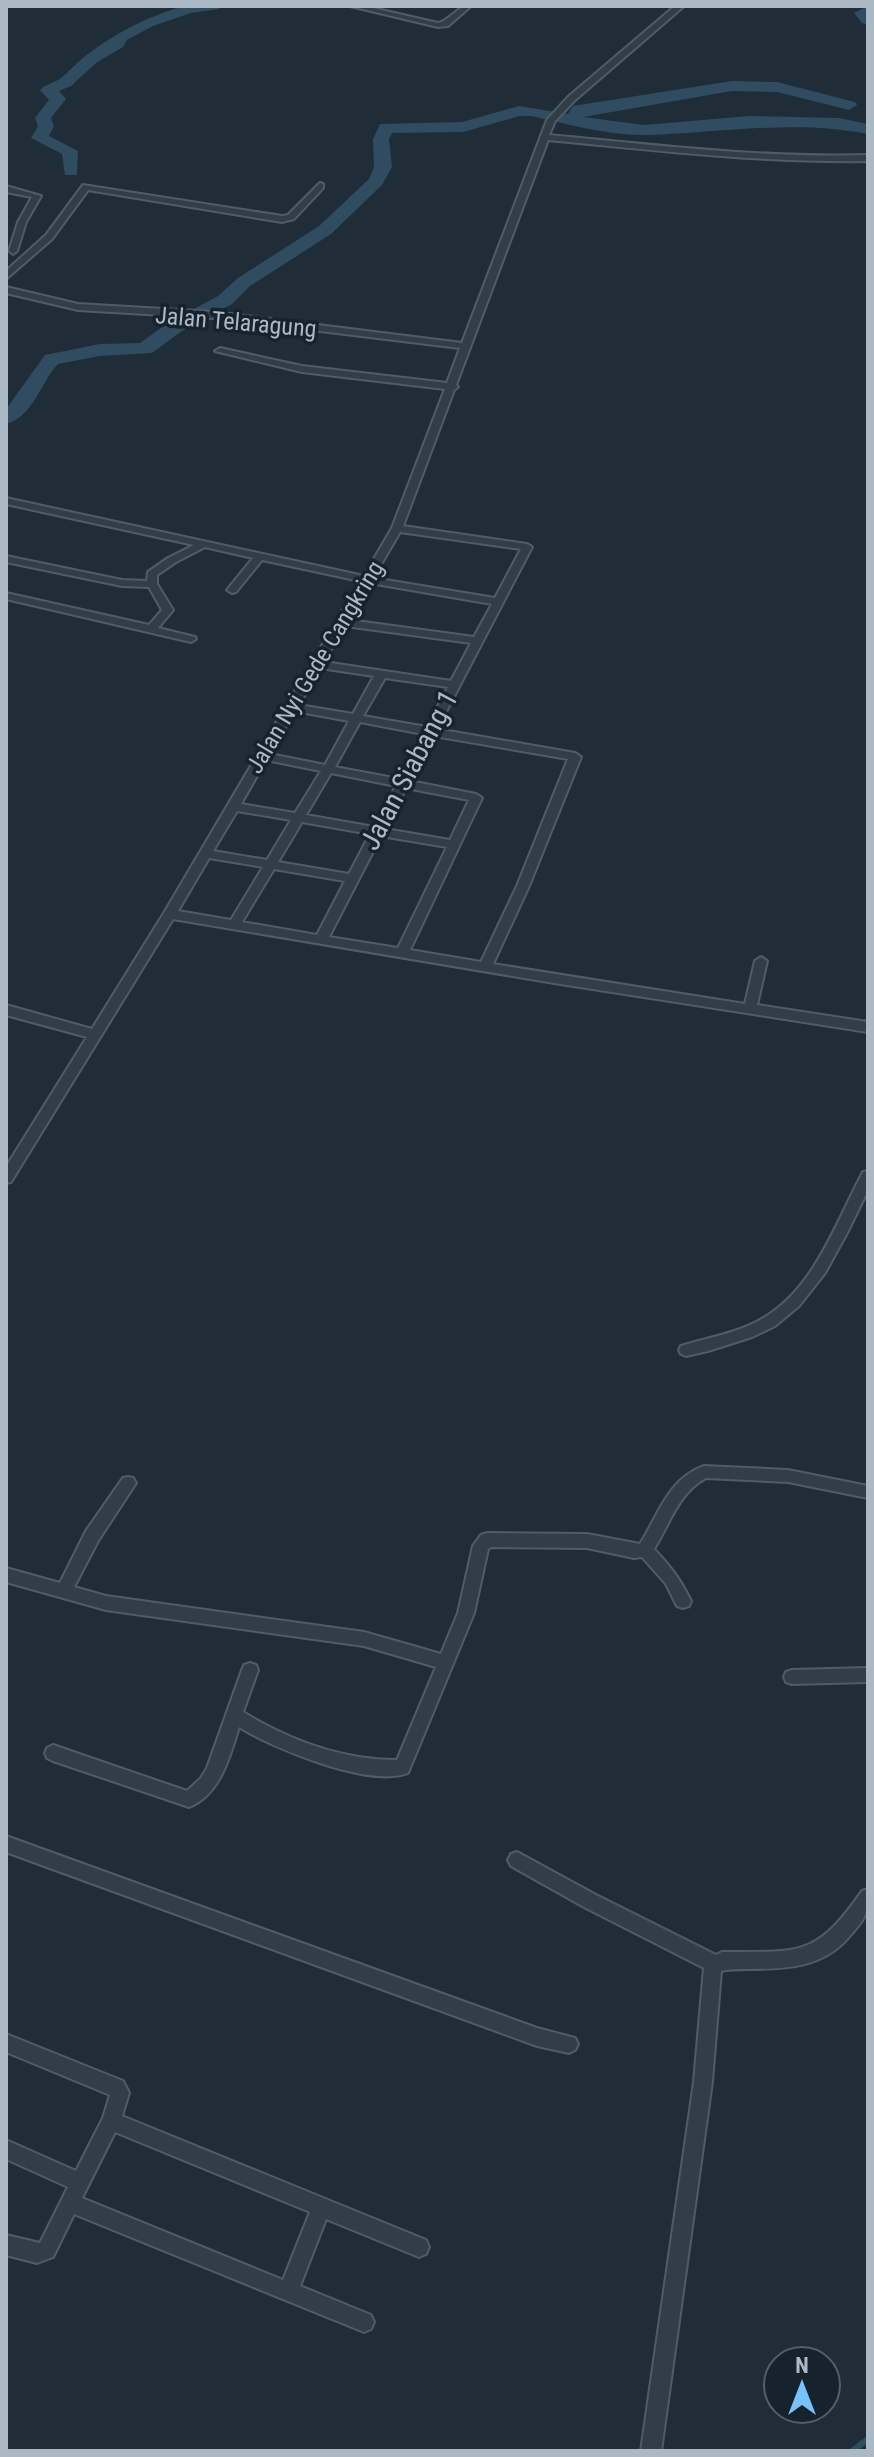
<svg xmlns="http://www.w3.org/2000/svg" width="874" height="2457" viewBox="0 0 874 2457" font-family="'Roboto Condensed',sans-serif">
<rect width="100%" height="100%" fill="#1e2d37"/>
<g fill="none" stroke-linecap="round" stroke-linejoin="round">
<polyline stroke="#304c60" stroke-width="6" points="852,2451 868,2439"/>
<g fill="#304c60" fill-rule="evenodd">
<path d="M183,6H222L219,9L191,13L153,26L127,40L123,47L96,63L71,86L59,91L66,99L51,118L54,126L49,136L78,151L77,175H65L62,154L31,138L38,126L35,118L49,100L40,90C46,84 54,83 61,78C69,72 76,63 84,57C115,33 145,18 183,6Z"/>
<polygon points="868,6 868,25 862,23 854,13"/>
<path d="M732,81L777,82L855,102L857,105L849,110L777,92L732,91L583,117L644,125L749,116L839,118L868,124V134C794,119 721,133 647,135C609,136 568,124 531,116H520L463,132L392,133L389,139L392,167L382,185L331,234L250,286L232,304L182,331L152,353L100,356L58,364C41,382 33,417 6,424V409L45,355L100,344L140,343L168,323L218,296L238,278L319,226L369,179L374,167L373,139L380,124L462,122L519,106L568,114L573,106L579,105Z"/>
</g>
<g stroke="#4f5c66" stroke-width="4">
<g id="street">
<path d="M350,6H364L438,23C451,20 456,6 471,6L448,26L438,27Z"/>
<path d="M675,6H684L574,101L555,121L549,135C655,145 762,158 868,155V161C761,163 654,150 548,140L456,385L458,387L454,390L403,526L527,544L532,547L437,729L575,753L581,757L529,886L493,964L745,1004L755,961L761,957L767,961L757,1005L868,1022V1032L554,983L173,919L11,1182L6,1183V1167L87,1037L6,1015V1005L92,1029L164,913L360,581L262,560L236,592L232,593L227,590L253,558L205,547L176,562L157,575V584L173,610L158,628L195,637L196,639L191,642L6,599V593L149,625L162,610L149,587L122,586L6,562V556L122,580L147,581L148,572L168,558L194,545L6,504V498L364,576L392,528L445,389L302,372L215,351L220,348L302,366L447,383L460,348L214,318L78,310L6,293V287L78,304L214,312L462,343L547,120L568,97ZM400,532L521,549L495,598L373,578ZM370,583L492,604L474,637L349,620ZM345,626L471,643L451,681L324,662ZM320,668L374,676L353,714L299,705ZM385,678L448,687L427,727L363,716ZM295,711L349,721L325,765L270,754ZM360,722L423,734L399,779L335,767ZM434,736L568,759L517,886L481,962L410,950L482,798L476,794L410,781ZM266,760L321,771L295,813L241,804ZM331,773L396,786L374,827L306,815ZM406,788L469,800L450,840L385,829ZM237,811L291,820L267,860L213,851ZM302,822L370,834L349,874L278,862ZM381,836L447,847L398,948L329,937ZM209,858L263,867L231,920L178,911ZM274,869L345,881L317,935L242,922Z"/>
<polygon points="320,183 323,184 323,188 294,219 282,222 88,190 52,239 6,279 6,271 46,235 83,185 282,216 288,215"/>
<polygon points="6,186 41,196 26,222 17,251 13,254 9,251 18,222 32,197 6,192"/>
<path d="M868,1171V1190L847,1233L825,1273L799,1306L775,1326L752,1337L708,1351L686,1356L681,1354L679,1350L681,1346C705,1338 729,1335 752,1324C812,1297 834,1226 863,1172Z"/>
<path d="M704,1466L788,1470L868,1486V1498L788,1482L706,1478C678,1493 670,1524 654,1549C671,1567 680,1579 691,1601L689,1606L683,1608L677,1606L666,1584L642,1557L634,1558L587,1548L491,1547L488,1549L474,1613L410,1768L408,1773C369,1788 273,1748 239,1727C230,1756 220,1795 189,1807L53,1761L47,1758L45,1753L47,1748L53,1745L187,1791L201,1778L207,1768L242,1670L244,1665L250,1663L256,1665L258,1670L243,1712C289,1740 342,1760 397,1760L436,1667L364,1646L106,1610L6,1582V1568L60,1583L86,1531L123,1478L128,1477L133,1478L136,1483L98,1541L74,1587L106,1596L364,1632L441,1654L458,1613L473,1546L481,1535L487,1533L587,1534L640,1544C659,1514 668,1479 704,1466Z"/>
<polygon points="868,1668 868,1682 792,1684 786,1682 784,1677 786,1672 792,1670"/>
<polygon points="6,1836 537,2028 575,2038 578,2044 575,2050 569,2053 537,2046 6,1852"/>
<path d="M517,1852L596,1895L716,1955L722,1952C799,1951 815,1959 862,1891L868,1889C868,1915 866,1918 848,1938C823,1967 787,1969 751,1969C741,1969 730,1969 721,1971L712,2082L661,2451H641L694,2082L704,1968L584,1907L511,1866L508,1860L511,1854Z"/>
<path d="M6,2034L123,2081L129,2093L122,2116L426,2240L429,2247L426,2254L419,2257L326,2219L300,2286L371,2315L374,2322L371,2329L364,2332L74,2214L53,2257L37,2263L6,2255V2235L40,2243L68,2187L6,2159V2140L76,2171L103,2118L110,2095L6,2052ZM115,2132L310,2212L283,2280L82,2198Z"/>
</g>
</g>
<use href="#street" fill="#313e47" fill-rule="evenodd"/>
</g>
<g text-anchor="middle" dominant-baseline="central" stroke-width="7" stroke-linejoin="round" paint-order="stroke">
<g font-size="24" fill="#abb9c5" stroke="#17232c">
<text transform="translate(236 322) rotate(5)">Jalan Telaragung</text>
<text transform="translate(315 667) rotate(-59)">Jalan Nyi Gede Cangkring</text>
</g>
<g font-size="28" fill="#abb9c5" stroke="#17232c">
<text transform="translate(409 770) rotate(-62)">Jalan Siabang 1</text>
</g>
</g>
<rect width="874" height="2457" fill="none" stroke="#abb9c5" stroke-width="16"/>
<g transform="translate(802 2385)"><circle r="38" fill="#17232c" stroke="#525f69" stroke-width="2"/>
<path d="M0-6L14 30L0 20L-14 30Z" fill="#76c2fe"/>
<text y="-12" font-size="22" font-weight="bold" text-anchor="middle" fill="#abb9c5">N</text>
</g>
</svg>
